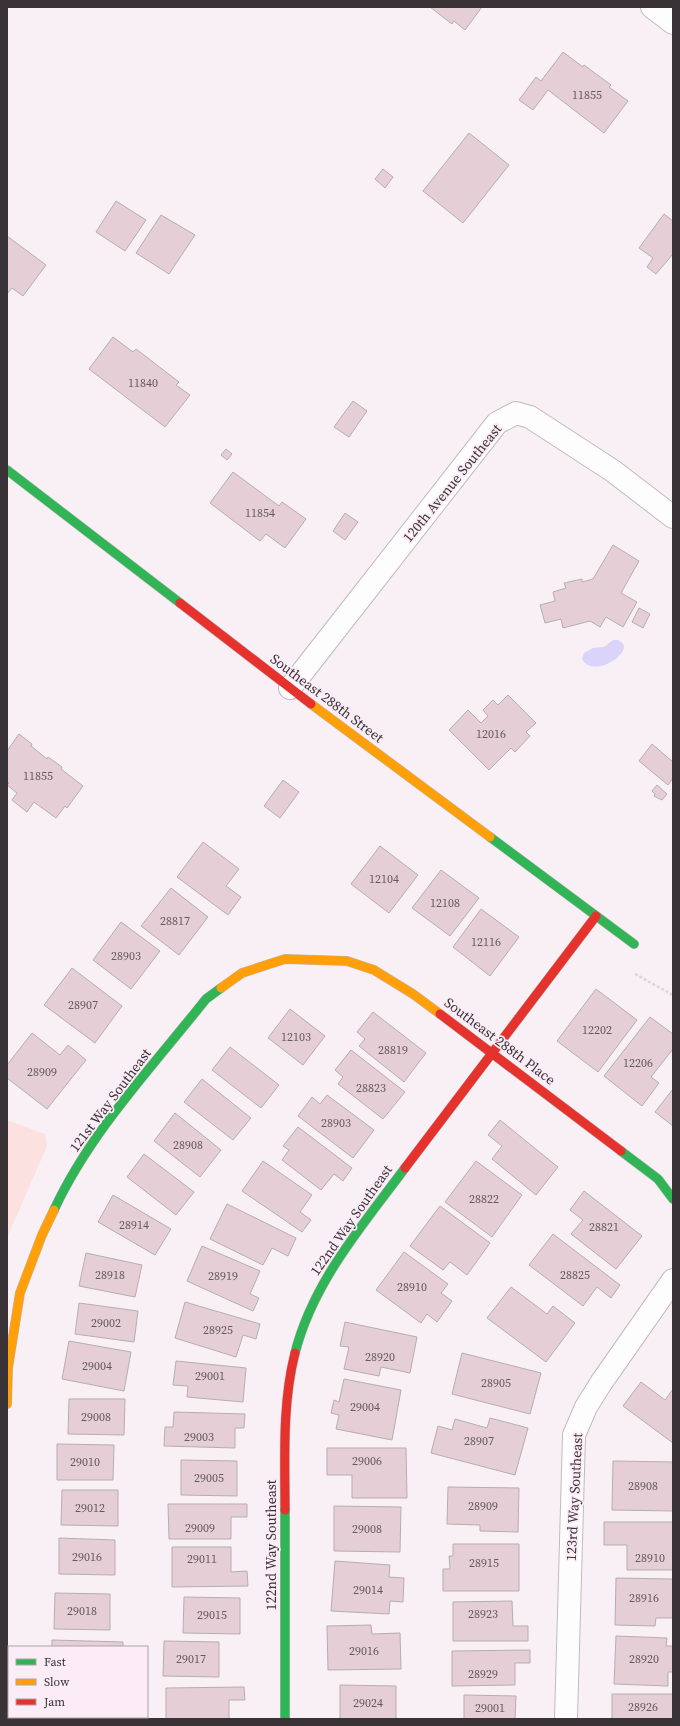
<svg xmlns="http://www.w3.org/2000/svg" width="680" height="1726" viewBox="0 0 680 1726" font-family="'Source Serif 4',serif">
<rect width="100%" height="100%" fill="#f8f0f4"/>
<polygon fill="#fbe2e0" points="7,1120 45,1134 47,1146 7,1238"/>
<path fill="#dad3fa" d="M613,640H618C621,642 624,643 624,647C623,659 592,677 582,659L584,653L593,648L604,647Z"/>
<g fill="#e5ced5" stroke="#b5aeb0">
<polygon points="430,7 482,7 465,30 454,21 452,24"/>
<polygon points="563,52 583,67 584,65 611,85 609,87 628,101 604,133 548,90 533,110 519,100 536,77 541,81"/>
<polygon points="469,133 509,165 463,223 423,191"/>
<polygon points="383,169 393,177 385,188 375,179"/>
<polygon points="116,201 146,220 125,251 96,232"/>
<polygon points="664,214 673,221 673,254 656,274 647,267 653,258 639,248"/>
<polygon points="161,215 195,235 169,274 136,253"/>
<polygon points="7,236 46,265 23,296 12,288 7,294"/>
<polygon points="113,337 133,352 136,349 179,382 176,385 190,395 165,427 89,369"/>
<polygon points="353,401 367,411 349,437 334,427"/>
<polygon points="226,449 232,454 227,460 221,455"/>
<polygon points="233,472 279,506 282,502 306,519 285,548 266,534 260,541 210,503"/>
<polygon points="345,513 358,522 345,540 333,531"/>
<polygon points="613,545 639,561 621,593 637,602 623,627 606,617 600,627 590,621 563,628 561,619 545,623 540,605 555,601 553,592 566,588 564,583 582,579 582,582 593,579"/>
<polygon points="639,608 650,614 643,628 632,622"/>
<polygon points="508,695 536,723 526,732 530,736 515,752 511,748 489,770 449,730 468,710 481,723 488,716 483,710 493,700 498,705"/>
<polygon points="19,734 32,744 31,746 47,759 48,757 62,767 61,769 83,786 67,808 65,806 56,818 34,802 27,812 12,800 17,793 7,785 9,783 7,782 7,751"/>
<polygon points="652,744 673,762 673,778 668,785 639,761"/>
<polygon points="283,780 299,792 280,818 264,806"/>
<polygon points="657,785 667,794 662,800 654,796 655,794 652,791"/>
<polygon points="203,842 239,869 226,886 241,897 228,915 177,877"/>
<polygon points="380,846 418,875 389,913 351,884"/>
<polygon points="441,870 479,898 450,936 412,908"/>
<polygon points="171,888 208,917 179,955 141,926"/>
<polygon points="481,909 519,937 490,976 453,947"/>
<polygon points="121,922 160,951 131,989 93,960"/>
<polygon points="72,968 122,1006 95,1043 44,1005"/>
<polygon points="596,989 637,1020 598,1072 557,1041"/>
<polygon points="290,1009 325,1036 303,1065 268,1038"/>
<polygon points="373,1012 426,1053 404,1082 359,1046 365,1039 357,1032"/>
<polygon points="650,1017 673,1034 673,1049 651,1077 659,1083 642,1106 604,1076"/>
<polygon points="32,1033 60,1055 68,1045 86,1060 47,1109 7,1078 7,1065"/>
<polygon points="230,1047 279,1085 261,1108 212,1070"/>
<polygon points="351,1050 405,1092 383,1119 338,1084 343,1077 335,1070"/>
<polygon points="202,1079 251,1118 233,1140 184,1102"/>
<polygon points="673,1089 673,1126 655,1112"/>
<polygon points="327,1095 374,1130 353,1158 298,1116 312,1097 320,1104"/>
<polygon points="175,1113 221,1150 200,1177 154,1141"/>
<polygon points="500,1120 558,1167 536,1195 492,1159 502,1146 488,1135"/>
<polygon points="298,1127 352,1168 343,1181 334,1174 321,1190 282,1160 289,1150 283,1146"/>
<polygon points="144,1154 194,1192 176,1215 127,1177"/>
<polygon points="263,1161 312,1195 300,1212 311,1220 302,1232 242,1191"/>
<polygon points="476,1161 522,1195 492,1237 445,1202"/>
<polygon points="584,1191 642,1236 616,1269 571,1234 583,1220 570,1210"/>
<polygon points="113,1195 171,1229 155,1255 98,1222"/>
<polygon points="227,1204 296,1238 288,1256 272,1248 263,1265 210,1239"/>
<polygon points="440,1206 490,1243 467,1275 450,1262 443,1270 410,1246"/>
<polygon points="553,1234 620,1285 611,1298 597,1287 583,1306 529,1265"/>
<polygon points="202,1246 260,1271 250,1294 259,1298 253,1311 187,1281"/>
<polygon points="404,1252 448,1284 441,1293 452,1301 437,1322 427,1314 421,1323 376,1290"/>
<polygon points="86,1253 142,1265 135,1297 79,1286"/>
<polygon points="511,1287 547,1314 553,1306 575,1323 546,1362 487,1318"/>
<polygon points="185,1302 260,1324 256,1339 243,1335 236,1357 175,1338"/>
<polygon points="79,1303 138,1311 134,1342 75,1334"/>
<polygon points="345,1322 417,1337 410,1373 381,1367 379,1376 344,1369 349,1347 340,1346"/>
<polygon points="69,1341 131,1352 124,1391 62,1379"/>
<polygon points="462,1353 541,1373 530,1414 452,1394"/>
<polygon points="176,1361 246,1368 243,1402 187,1397 188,1386 173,1385"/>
<polygon points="344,1379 401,1390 392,1440 336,1429 339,1415 331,1413 334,1400 339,1402"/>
<polygon points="641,1382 665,1400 673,1389 673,1443 623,1406"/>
<polygon points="69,1399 125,1399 124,1435 68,1434"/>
<polygon points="174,1412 245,1414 244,1428 235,1428 235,1448 164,1446 165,1427 173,1427"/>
<polygon points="490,1418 528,1428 515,1475 431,1453 438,1426 452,1430 455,1419 487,1428"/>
<polygon points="57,1444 114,1445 113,1480 57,1480"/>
<polygon points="327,1448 406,1448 407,1498 352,1498 352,1475 327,1475"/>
<polygon points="181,1460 237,1461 237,1496 181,1495"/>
<polygon points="613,1461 673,1462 673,1511 612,1510"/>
<polygon points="448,1487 519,1488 518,1532 480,1531 480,1525 447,1524"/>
<polygon points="62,1490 118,1490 118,1526 61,1525"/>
<polygon points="168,1504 247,1504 247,1517 231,1517 231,1539 169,1539"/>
<polygon points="334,1506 401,1507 400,1552 334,1551"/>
<polygon points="604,1522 673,1522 673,1570 627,1570 627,1545 604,1545"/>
<polygon points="59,1538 115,1540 115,1575 59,1574"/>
<polygon points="453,1544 519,1544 519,1591 443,1591 443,1569 450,1569 449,1556 453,1556"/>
<polygon points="172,1547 231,1547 231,1572 247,1571 248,1586 172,1587"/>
<polygon points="335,1561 390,1565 389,1577 404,1578 403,1602 390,1601 389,1614 331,1611"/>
<polygon points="616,1578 673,1579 673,1618 656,1618 655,1626 615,1625"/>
<polygon points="55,1593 110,1594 110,1630 54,1629"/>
<polygon points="184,1597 240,1598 240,1634 183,1633"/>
<polygon points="512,1601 513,1626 528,1626 528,1641 453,1641 453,1602"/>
<polygon points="371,1625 372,1634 400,1633 401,1669 328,1670 327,1626"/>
<polygon points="616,1636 667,1638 666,1646 673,1646 673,1672 668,1672 668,1686 614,1684"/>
<polygon points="52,1640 123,1642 123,1647 52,1647"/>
<polygon points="164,1641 219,1642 219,1677 163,1676"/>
<polygon points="530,1650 530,1663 515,1663 515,1685 452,1686 452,1651"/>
<polygon points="340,1685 396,1686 396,1719 340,1719"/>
<polygon points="244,1687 245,1700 229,1700 229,1719 166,1719 166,1688"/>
<rect x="612" y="1694" width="61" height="25"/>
<polygon points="464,1695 516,1696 515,1719 464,1719"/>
<rect x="55" y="1717" width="56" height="2"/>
</g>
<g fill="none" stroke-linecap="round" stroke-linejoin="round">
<g stroke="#c0babe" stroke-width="24">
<g id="street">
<polyline points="652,7 673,23"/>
<polyline points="290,688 497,423 516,413 530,417 613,471 673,517"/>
<polyline points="566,1719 574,1435 586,1407 601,1383 673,1280"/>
</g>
</g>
<g stroke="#c0babe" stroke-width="10">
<g id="fast">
<polyline points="7,470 180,603"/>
<polyline points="490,837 634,944"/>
<polyline points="621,1151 658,1179 673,1199"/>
<path d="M54,1210C90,1132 153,1066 206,999L221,988"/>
<path d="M295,1353C313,1282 362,1226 405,1168"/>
<polyline points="285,1510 285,1719"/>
</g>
</g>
<g stroke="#c0babe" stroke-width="10">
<g id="slow">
<polyline points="311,704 490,837"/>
<polyline points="221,988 242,973 285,959 347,961 374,970 413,994 440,1014"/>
<polyline points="7,1404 8,1368 20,1293 42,1235 54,1210"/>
</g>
</g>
<g stroke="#c0babe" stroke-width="10">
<g id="jam">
<polyline points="180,603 311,704"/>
<polyline points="440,1014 621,1151"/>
<polyline points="405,1168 596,916"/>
<path d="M285,1510C285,1458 282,1404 295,1353"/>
</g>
</g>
<polyline stroke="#d9d6d8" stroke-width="2.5" stroke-dasharray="3 2" stroke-linecap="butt" points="635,974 673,995"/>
<use href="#street" stroke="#fefdfd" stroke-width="22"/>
<use href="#fast" stroke="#30b455" stroke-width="9"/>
<use href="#slow" stroke="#ff9f0a" stroke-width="9"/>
<use href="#jam" stroke="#e5322d" stroke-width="9"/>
</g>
<g text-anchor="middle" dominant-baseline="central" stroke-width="3.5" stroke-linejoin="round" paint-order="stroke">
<g font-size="12" fill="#645a5e">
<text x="587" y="95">11855</text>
<text x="143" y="383">11840</text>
<text x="260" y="513">11854</text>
<text x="491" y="734">12016</text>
<text x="38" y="776">11855</text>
<text x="384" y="879">12104</text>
<text x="445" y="903">12108</text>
<text x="175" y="921">28817</text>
<text x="486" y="942">12116</text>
<text x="126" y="956">28903</text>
<text x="83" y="1005">28907</text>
<text x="597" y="1030">12202</text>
<text x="296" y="1037">12103</text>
<text x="393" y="1050">28819</text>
<text x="638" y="1063">12206</text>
<text x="42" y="1072">28909</text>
<text x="371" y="1088">28823</text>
<text x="336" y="1123">28903</text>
<text x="188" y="1145">28908</text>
<text x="484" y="1199">28822</text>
<text x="134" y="1225">28914</text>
<text x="604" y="1227">28821</text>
<text x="110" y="1275">28918</text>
<text x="575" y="1275">28825</text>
<text x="223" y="1276">28919</text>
<text x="412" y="1287">28910</text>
<text x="106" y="1323">29002</text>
<text x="218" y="1330">28925</text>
<text x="380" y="1357">28920</text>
<text x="97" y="1366">29004</text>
<text x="210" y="1376">29001</text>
<text x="496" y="1383">28905</text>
<text x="365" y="1407">29004</text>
<text x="96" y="1417">29008</text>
<text x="199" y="1437">29003</text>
<text x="479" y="1441">28907</text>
<text x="367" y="1461">29006</text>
<text x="85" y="1462">29010</text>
<text x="209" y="1478">29005</text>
<text x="643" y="1486">28908</text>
<text x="483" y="1506">28909</text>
<text x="90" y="1508">29012</text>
<text x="200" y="1528">29009</text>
<text x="367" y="1529">29008</text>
<text x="87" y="1557">29016</text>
<text x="650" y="1558">28910</text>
<text x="202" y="1559">29011</text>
<text x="484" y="1563">28915</text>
<text x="368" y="1590">29014</text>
<text x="644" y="1598">28916</text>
<text x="82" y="1611">29018</text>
<text x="483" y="1614">28923</text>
<text x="212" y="1615">29015</text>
<text x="364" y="1651">29016</text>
<text x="191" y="1659">29017</text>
<text x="644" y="1659">28920</text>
<text x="483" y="1674">28929</text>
<text x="368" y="1703">29024</text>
<text x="643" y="1707">28926</text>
<text x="490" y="1708">29001</text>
</g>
<g font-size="14" fill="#393337" stroke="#fbecf5">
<text transform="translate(452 483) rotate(-51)">120th Avenue Southeast</text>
<text transform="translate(327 698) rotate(37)">Southeast 288th Street</text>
<text transform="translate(500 1041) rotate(37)">Southeast 288th Place</text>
<text transform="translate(110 1100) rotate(-53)">121st Way Southeast</text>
<text transform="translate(351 1220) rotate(-55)">122nd Way Southeast</text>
<text transform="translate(574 1497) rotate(-87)">123rd Way Southeast</text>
<text transform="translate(271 1545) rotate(-90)">122nd Way Southeast</text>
</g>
</g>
<rect width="680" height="1726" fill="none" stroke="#393337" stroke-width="16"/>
<rect x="8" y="1646" width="140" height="72" fill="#fbecf5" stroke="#ada2a9"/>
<rect x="16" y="1659" width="20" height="6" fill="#30b455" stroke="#ada2a9"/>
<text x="44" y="1666" font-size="12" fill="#393337">Fast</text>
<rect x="16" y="1679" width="20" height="6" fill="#ff9f0a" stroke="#ada2a9"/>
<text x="44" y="1686" font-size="12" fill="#393337">Slow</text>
<rect x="16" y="1699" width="20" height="6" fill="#e5322d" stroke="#ada2a9"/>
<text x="44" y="1706" font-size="12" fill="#393337">Jam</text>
</svg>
